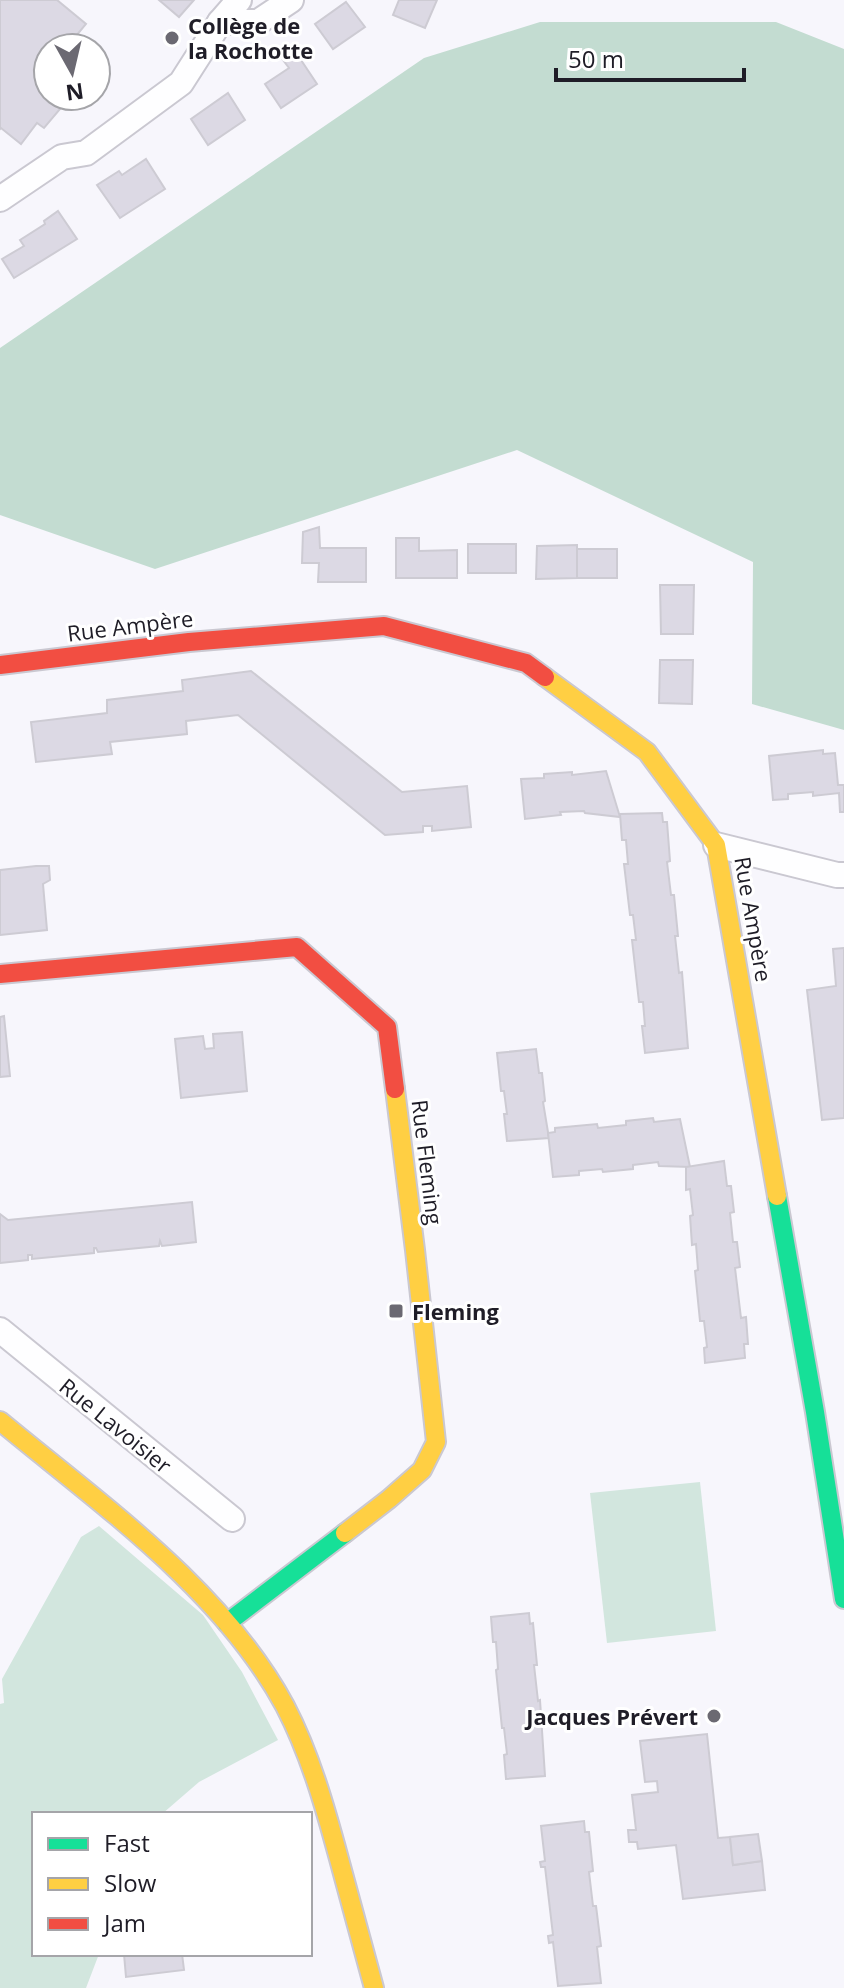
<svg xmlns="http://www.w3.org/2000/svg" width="844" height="1988" viewBox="0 0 844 1988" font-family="'Open Sans',sans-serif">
<rect width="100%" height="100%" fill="#f7f6fc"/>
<g fill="#d2e6de">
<polygon points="700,1482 716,1631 607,1643 590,1493"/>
<polygon points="99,1526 203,1615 242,1672 278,1740 199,1782 162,1814 34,1814 34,1954 99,1954 86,1988 0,1988 0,1704 4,1703 2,1679 81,1537"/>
</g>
<polygon fill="#c3dcd1" points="540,22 776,22 844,49 844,730 752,704 753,562 517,450 155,569 0,515 0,348 424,58"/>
<g fill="#dcd9e4" stroke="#cdcbd3" stroke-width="2">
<polygon points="0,0 57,0 86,24 66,48 48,48 48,96 71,96 44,128 37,123 21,144 1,128 0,129"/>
<polygon points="159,0 194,0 179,17"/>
<polygon points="399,0 437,0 425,28 393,15"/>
<polygon points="346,2 365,27 333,49 315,24"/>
<polygon points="293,48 317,84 281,108 265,84 289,68 280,56"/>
<polygon points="228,93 245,120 208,145 191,119"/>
<polygon points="146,159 165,189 120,218 97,185 119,171 122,175"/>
<polygon points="58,211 77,239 14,278 2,259 24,246 20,240 45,224 44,221"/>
<polygon points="319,527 320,548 366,548 366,582 318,582 319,563 302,563 303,532"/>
<polygon points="396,538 419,538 419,551 457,550 457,578 396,578"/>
<rect x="468" y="544" width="48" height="29"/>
<polygon points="577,545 577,578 536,579 537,546"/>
<rect x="577" y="549" width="40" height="29"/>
<polygon points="660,585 694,585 693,634 661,634"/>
<polygon points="660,660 693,660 692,704 659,703"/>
<polygon points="251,671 402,792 467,786 471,827 432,831 432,826 423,826 423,832 385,835 238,715 186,721 187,734 110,742 112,754 36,762 31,722 107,713 107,700 183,691 182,680"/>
<polygon points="823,750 823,754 835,753 838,785 844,785 844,812 840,812 839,793 813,796 813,792 788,794 788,799 773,800 769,756"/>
<polygon points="606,771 620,817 585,813 584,811 560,812 561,815 525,819 521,779 544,778 544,774 572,772 572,775"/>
<polygon points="662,813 663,822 667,822 670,861 667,862 671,895 674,895 678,936 675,936 679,973 682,972 688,1048 645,1053 642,1026 645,1026 643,1002 639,1002 632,940 636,940 633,915 630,915 624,864 628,864 626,840 622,840 620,814"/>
<polygon points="36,866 49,866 50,880 43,884 47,930 0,935 0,870"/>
<polygon points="844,948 844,1118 822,1120 807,990 836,986 833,949"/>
<polygon points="4,1016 10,1076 0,1077 0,1017"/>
<polygon points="242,1032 247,1091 181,1098 175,1039 203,1036 205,1049 214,1048 213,1034"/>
<polygon points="536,1049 539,1073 542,1073 545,1101 543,1102 549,1138 507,1141 504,1114 507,1114 504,1091 501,1091 497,1053"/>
<polygon points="653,1118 654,1122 680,1119 690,1167 659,1166 658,1162 633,1165 633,1169 603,1172 602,1169 579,1171 579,1175 553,1177 548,1133 555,1132 555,1128 597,1124 598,1128 626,1125 626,1121"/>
<polygon points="724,1161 727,1186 731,1186 734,1212 730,1213 733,1242 737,1242 740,1267 735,1268 741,1318 746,1317 748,1344 744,1344 745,1358 705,1363 704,1348 707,1347 704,1321 700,1321 695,1271 698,1270 696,1244 692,1245 690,1216 693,1215 690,1189 686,1190 686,1167"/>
<polygon points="192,1202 196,1242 162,1246 160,1241 159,1246 98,1252 96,1248 94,1248 94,1253 32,1259 32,1255 28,1255 28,1260 0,1263 0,1214 8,1220"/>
<polygon points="529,1613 530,1624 533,1623 537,1665 534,1665 538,1701 540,1700 545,1776 506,1779 504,1755 507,1754 504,1728 502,1728 496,1670 498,1669 496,1642 493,1642 491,1617"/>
<polygon points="707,1734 718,1838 730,1837 733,1865 762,1861 765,1890 683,1899 676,1845 638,1849 637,1842 629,1842 628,1830 636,1830 632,1795 658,1792 657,1781 645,1782 640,1741"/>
<polygon points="584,1821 585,1832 589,1832 593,1871 589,1872 593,1906 596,1906 601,1946 597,1947 601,1983 558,1986 553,1942 549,1943 548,1936 553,1935 545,1867 541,1867 540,1862 545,1861 541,1826"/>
<polygon points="758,1834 762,1861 733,1865 730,1837"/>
<polygon points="124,1954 182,1954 184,1970 126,1977"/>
</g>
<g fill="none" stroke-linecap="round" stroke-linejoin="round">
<g stroke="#cac8d1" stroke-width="28">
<g id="street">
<polyline points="220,22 258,22 291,0"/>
<polyline points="0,199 62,157 86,153 181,83 220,22 239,0"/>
<polyline points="716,845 837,875 844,875"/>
<polyline points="0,1330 232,1519"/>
</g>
</g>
<g stroke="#cac8d1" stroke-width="22">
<g id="fast">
<polyline points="777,1196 815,1412 844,1599"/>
<polyline points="227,1623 345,1533"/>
</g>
</g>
<g stroke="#cac8d1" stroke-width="22">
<g id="slow">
<polyline points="545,677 647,752 716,845 777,1196"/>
<path d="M0,1421C100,1504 222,1589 285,1706C310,1754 325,1807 339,1859C351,1902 362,1945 374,1988"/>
<polyline points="345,1533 389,1499 422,1470 436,1442 415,1250 395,1089"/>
</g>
</g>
<g stroke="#cac8d1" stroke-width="22">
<g id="jam">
<polyline points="0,665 189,642 384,626 526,663 545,677"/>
<polyline points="0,974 297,947 387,1027 395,1089"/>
</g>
</g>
<use href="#street" stroke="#fefeff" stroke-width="24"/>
<use href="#fast" stroke="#16e098" stroke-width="18"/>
<use href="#slow" stroke="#ffcf43" stroke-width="18"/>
<use href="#jam" stroke="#f24e42" stroke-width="18"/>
</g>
<g fill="#6b6972" stroke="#fff" stroke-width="3">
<circle cx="172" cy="38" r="8"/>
<rect x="388" y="1303" width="16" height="16" rx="4"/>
<circle cx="714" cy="1716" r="8"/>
</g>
<g text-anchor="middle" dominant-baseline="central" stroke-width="6" stroke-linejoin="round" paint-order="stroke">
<g font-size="22" font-weight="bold" fill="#1f1d27" stroke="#fff" text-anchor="start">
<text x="188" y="25">Collège de<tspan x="188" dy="25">la Rochotte</tspan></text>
<text x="412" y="1311">Fleming</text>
<text x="698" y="1716" text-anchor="end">Jacques Prévert</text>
</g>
<g font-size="22" fill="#1f1d27" stroke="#fff">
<text transform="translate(130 625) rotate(-7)">Rue Ampère</text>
<text transform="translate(754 919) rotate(80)">Rue Ampère</text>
<text transform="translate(428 1162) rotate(83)">Rue Fleming</text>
<text transform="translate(116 1425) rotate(39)">Rue Lavoisier</text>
</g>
</g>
<rect x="32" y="1812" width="280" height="144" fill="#ffffff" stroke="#a5a5a9" stroke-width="2"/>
<rect x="48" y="1838" width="40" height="12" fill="#16e098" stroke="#a5a5a9" stroke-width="2"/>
<text x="104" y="1852" font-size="24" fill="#1f1d27">Fast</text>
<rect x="48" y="1878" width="40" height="12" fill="#ffcf43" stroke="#a5a5a9" stroke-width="2"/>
<text x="104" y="1892" font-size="24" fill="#1f1d27">Slow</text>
<rect x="48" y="1918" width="40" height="12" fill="#f24e42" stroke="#a5a5a9" stroke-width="2"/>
<text x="104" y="1932" font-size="24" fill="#1f1d27">Jam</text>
<g transform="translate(72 72) rotate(172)"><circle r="38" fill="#ffffff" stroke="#a5a5a9" stroke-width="2"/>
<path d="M0-6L14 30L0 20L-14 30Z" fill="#6b6972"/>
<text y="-12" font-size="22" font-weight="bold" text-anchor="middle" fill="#1f1d27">N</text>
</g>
<path d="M556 68v12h188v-12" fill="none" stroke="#1f1d27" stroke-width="4"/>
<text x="568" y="68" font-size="24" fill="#1f1d27" stroke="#ffffff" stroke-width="6" paint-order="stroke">50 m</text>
</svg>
